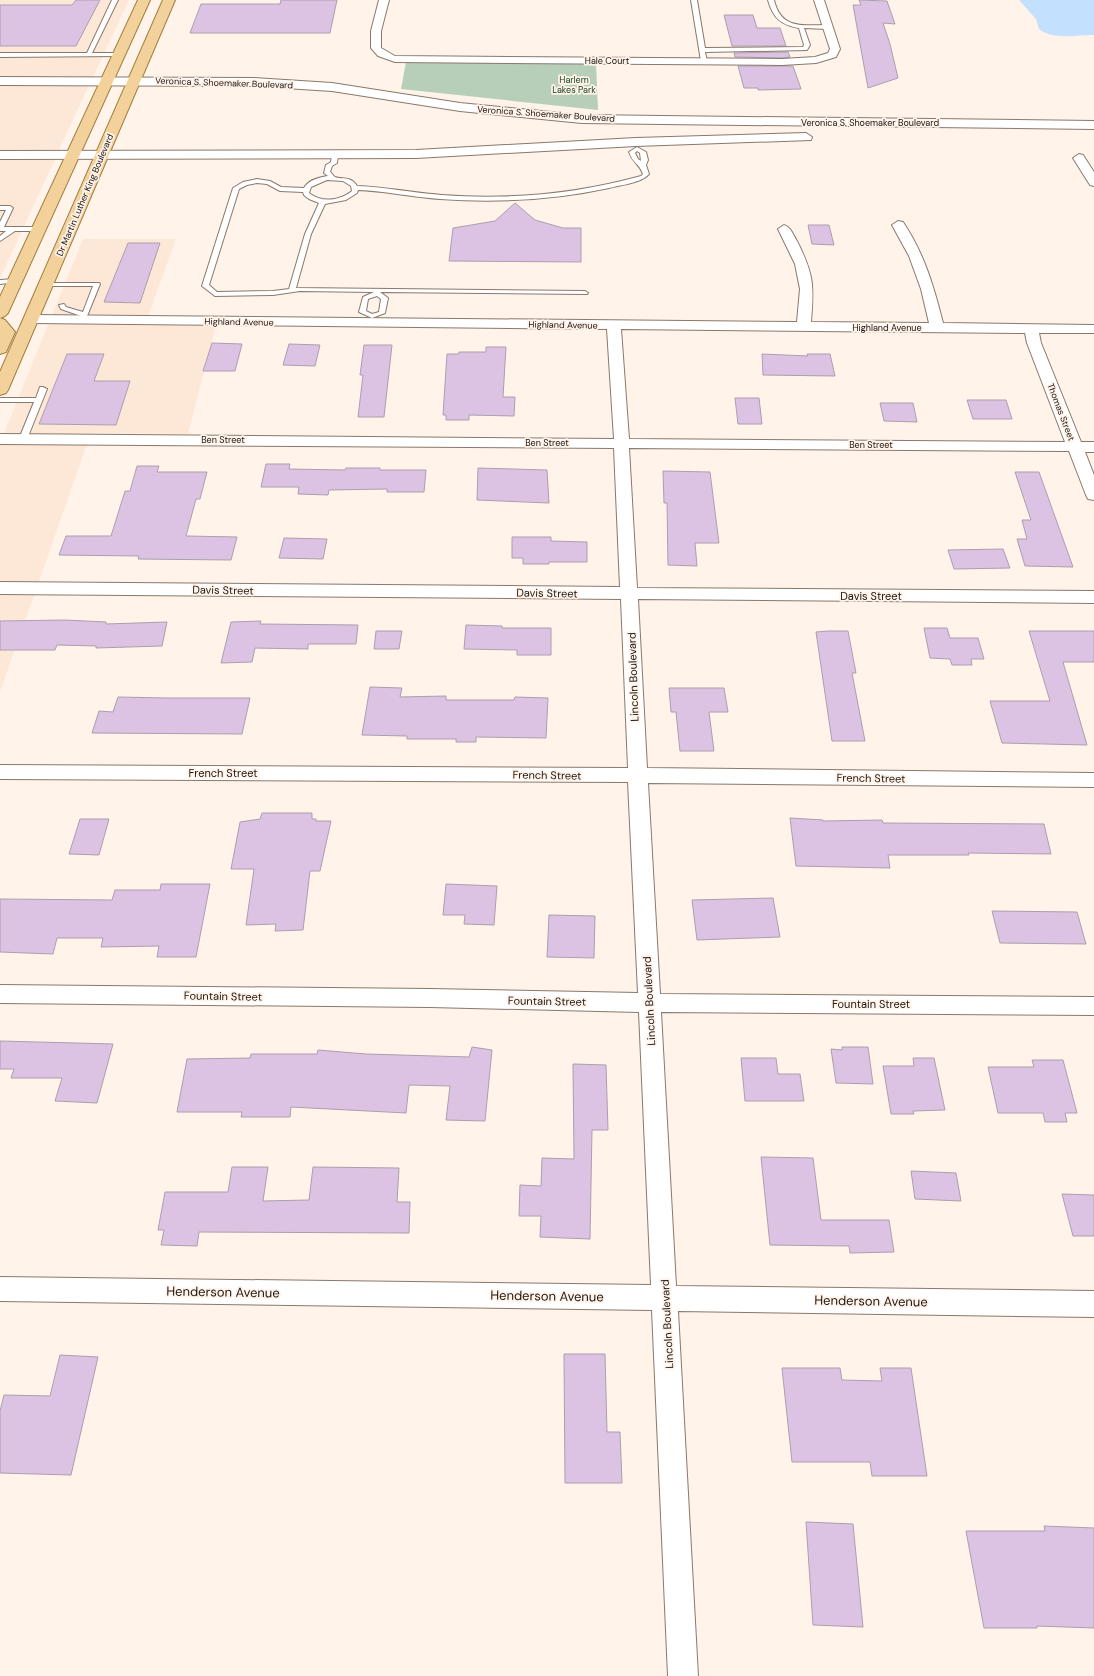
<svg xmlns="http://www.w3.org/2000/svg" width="1094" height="1676" viewBox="0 0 1094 1676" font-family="'DM Sans',sans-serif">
<rect width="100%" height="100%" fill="#fff3ea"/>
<g fill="#fde8d8">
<polygon points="0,0 129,0 93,77 0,78"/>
<polygon points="90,83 58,152 0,152 0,84"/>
<polygon points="0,159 55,159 0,278"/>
<polygon points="83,239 176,239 148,316 218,317 188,434 91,433 0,692 0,443"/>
</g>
<polygon fill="#b7ceb8" points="406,62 596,63 598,110 401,89"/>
<path fill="#c3e0fe" d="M1019,0H1094V35C1077,35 1052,40 1039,29L1036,19Z"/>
<g fill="#ddc3e3" stroke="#ac9eaf">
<polygon points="76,0 100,0 76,46 0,46 0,5 72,5"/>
<polygon points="281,0 337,0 330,33 190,33 201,4 280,4"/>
<polygon points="859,0 887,1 895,24 883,23 890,44 898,78 868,88 853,5 861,5"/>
<polygon points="724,15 753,15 757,28 780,28 786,46 732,46"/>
<polygon points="788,52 790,57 782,58 735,57 734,53"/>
<polygon points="738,66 793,66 801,89 758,90 758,88 744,88"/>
<polygon points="515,203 535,220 563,228 581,228 581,262 449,261 453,228 495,221"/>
<polygon points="808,225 829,225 834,245 812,244"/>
<polygon points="128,243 160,243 140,303 104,302"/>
<polygon points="212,343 242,344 235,371 203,371"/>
<polygon points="289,344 320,345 315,366 283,365"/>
<polygon points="364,345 392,345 384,417 358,417 363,375 360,375"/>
<polygon points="486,347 506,347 503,397 515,397 514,416 469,415 469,420 446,420 446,415 443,415 447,354 459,354 459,352 486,352"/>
<polygon points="67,354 104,354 94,381 130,381 116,425 39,424"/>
<polygon points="762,354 808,356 807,354 830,354 835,376 763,375"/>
<polygon points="735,398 759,398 762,424 738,424"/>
<polygon points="967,400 1006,400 1012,419 973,419"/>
<polygon points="880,403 913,403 917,422 884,421"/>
<polygon points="266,464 290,464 289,469 345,470 346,468 380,468 380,470 426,470 424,492 387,492 387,489 329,490 328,495 298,494 299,487 261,487"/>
<polygon points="137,466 159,466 157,472 207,472 200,499 196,499 186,536 237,537 231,560 138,559 139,556 59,555 66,536 111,536 125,491 130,491"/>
<polygon points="478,468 547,470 549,503 477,500"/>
<polygon points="663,471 710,472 719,543 695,543 697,566 668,565 667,503 664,503"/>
<polygon points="1015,472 1039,472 1073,567 1025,566 1017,539 1027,539 1022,520 1031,520"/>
<polygon points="512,537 551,537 551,541 587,542 587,562 549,562 549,564 523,564 523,558 512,558"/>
<polygon points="284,538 327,539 323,559 279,558"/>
<polygon points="1003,549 1010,568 954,569 948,550"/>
<polygon points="65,620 106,622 106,624 167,622 162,646 96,648 96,646 57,645 55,650 0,650 0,621"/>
<polygon points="261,621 260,624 358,625 356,644 308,644 308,649 255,648 252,662 221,663 231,622"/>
<polygon points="466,625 502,626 502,628 551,628 551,655 517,655 517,650 464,649"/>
<polygon points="924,628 947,628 950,638 978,638 984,659 971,659 972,665 952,665 950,659 930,658"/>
<polygon points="376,631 402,631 399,649 374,649"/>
<polygon points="828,631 848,631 856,673 852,673 865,741 832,741 816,632"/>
<polygon points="1029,631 1094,631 1094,662 1063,662 1087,745 1002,743 990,701 1050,701"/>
<polygon points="370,687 402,688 400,697 446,696 446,700 514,700 515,697 548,698 546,738 476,737 476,742 456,742 456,739 407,739 407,736 362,735"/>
<polygon points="669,688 724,688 728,712 709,712 714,751 680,751 676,712 671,712"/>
<polygon points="118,697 168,698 250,698 242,734 92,733 99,711 113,712"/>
<polygon points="262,813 312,813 312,819 316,819 316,821 331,821 320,871 310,871 303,930 275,931 276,924 246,925 254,869 231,869 240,822 260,819"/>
<polygon points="790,818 823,820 823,821 882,820 883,823 1044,824 1051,854 968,853 969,855 888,855 890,868 796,866"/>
<polygon points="80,819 109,819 99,855 69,854"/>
<polygon points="161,884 210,884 196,957 157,957 159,946 101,947 103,938 57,938 53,954 0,952 0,899 112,900 115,890 160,890"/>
<polygon points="446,884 497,886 494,925 464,924 465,915 443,915"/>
<polygon points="773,898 780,937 697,940 692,900"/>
<polygon points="992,911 1077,912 1086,944 1000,943"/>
<polygon points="549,915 595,916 594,958 547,957"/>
<polygon points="0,1041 113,1044 97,1103 55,1101 62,1078 11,1078 14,1069 0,1069"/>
<polygon points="472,1047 492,1050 485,1121 446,1120 450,1086 409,1085 406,1113 291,1107 290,1117 241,1117 242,1112 177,1112 187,1059 250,1058 251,1054 317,1054 318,1050 366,1054 469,1057"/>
<polygon points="842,1047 868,1047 873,1084 836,1083 831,1049 842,1050"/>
<polygon points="741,1058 776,1058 778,1074 800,1074 804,1101 745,1101"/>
<polygon points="913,1058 934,1058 945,1110 913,1111 914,1114 891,1114 883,1066 914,1066"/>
<polygon points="1032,1060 1063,1060 1077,1113 1065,1113 1067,1122 1045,1122 1043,1113 998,1113 988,1067 1034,1067"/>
<polygon points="573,1064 606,1065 608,1130 592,1130 590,1239 540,1237 541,1216 519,1216 520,1185 541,1186 542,1158 574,1159"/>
<polygon points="761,1157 813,1158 821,1220 889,1220 894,1252 850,1253 849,1246 770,1245"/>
<polygon points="232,1167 268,1167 263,1201 309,1200 313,1167 399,1168 397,1202 410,1202 409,1233 199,1232 197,1246 161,1245 164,1230 158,1230 165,1192 228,1192"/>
<polygon points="911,1171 956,1173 961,1201 915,1199"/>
<polygon points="1062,1194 1094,1195 1094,1236 1073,1236"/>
<polygon points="564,1354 605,1354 607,1432 620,1432 622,1483 565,1483"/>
<polygon points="60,1355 98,1357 71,1475 0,1473 0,1411 4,1395 50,1396"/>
<polygon points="782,1368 840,1368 842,1380 882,1381 880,1368 911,1368 927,1476 872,1476 870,1462 792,1462"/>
<polygon points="806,1522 853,1524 863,1627 813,1625"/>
<polygon points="1044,1526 1094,1528 1094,1628 1037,1626 1037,1628 984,1628 966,1531 1045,1531"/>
</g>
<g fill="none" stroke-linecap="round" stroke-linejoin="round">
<g stroke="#8a786b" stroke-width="2">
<g id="service">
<polygon points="112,0 118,0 92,53 119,53 121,54 121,56 0,57 0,53 87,53"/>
<path d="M691,0H697L705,48L803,47L804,45L799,28C781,25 773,18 768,0H774C781,30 803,25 828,25L831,27L828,29L804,28L810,45L807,50L705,52L707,61L704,63L701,61Z"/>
<path d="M637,147L646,152L648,160L646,165L649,174C641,183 621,185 609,188C554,200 496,203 440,199C412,197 385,191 358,190L357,193L346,200L325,204L311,234L296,288L585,291L588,293L587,294L380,292L388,298L385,313L372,318L359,312L363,297L374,292L300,291L273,295L215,296L202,286L233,188L243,182L257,179L270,181L281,187L304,188C308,180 320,177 328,176L324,173L326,165L331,162L332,155L335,153L338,155L337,163L332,166L330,172C332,173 333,176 335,177C342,180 350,175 357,186C386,187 414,193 442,195C510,200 576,194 641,176L643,174C639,163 633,164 629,152ZM637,151L640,153L641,161L638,159L635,153ZM327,180L343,181L351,186L352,191C339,201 322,203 309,193L311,187ZM257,183L267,184L280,191L303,192L304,195L309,199L319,203L305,234L289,289L273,291L217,292L209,285L239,189L247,185ZM377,296L381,299L379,312L372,314L366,311L368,299Z"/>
<polygon points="0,206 10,206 13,208 4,227 39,227 42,229 39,231 15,231 0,241 0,236 6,231 0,231 0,222 6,210 0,210"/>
<polygon points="15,279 17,280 17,282 0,284 0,280"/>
<polygon points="44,283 99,283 100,284 85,321 81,321 81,316 61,309 59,305 64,304 66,307 83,312 93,286 46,286 43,284"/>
<polygon points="40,387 43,387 47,389 27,439 26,441 20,441 19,439 34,402 0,402 0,398 36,398"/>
</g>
</g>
<g stroke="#8a786b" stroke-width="2">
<g id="minor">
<polygon points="379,0 389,0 381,31 381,48 395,56 782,59 815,57 828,53 830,49 814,0 824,0 840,49 836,57 816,63 782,65 395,62 378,56 371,48 371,31"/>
<polygon points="1079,154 1083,155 1094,172 1094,186 1090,185 1073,158"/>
<path d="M898,221L903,222C924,253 934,287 943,323L1094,325V333H1039L1041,343L1081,442H1094V452H1085L1094,475V500L1088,499L1086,495L1069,451L629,448L637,588L1094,591V603L638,599L647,768L1094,773V787L648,783L660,994L1094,997V1015L661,1012L676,1286L1094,1291V1317L678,1311L698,1676H668L652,1310L0,1301V1277L651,1285L639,1012L430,1007L0,1003V985L430,989L638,993L628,782L0,779V765L628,768L621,599L0,594V582L620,587L614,448L0,444V434L614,439L607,329L31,323L26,322L24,319L26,316L31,315L797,322L800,289L795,264L778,229L784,225C791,227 793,235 797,241C814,275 814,285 811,322L929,323L921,289L909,256L892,225ZM621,329L1025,333L1027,343L1065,442L629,439Z"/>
</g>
</g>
<g stroke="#8a786b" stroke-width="2">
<g id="tertiary">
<polygon points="0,77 254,78 332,83 460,103 582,115 1094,121 1094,129 582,123 460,111 332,91 254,86 0,85"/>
<polygon points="806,133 812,137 811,140 636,146 416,158 0,159 0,151 416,150 636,138"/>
</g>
</g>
<g stroke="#a17c3e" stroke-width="2">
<g id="primary">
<polygon points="138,0 150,0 8,313 5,316 0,318 0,297"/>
<polygon points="163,0 175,0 8,390 6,393 0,395 0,372"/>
<polygon points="0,318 5,320 15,332 6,352 0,354"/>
</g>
</g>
<use href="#service" fill="#fff" fill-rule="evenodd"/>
<use href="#minor" fill="#fff" fill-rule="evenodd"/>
<use href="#tertiary" fill="#fff" fill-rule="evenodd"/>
<use href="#primary" fill="#f2d29a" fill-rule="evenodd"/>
</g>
<g text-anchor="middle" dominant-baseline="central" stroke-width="3.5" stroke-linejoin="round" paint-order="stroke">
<g font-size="9" fill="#1b1510" stroke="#fff3ea">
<text x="607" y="61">Hale Court</text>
<text transform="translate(224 83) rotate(2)">Veronica S. Shoemaker Boulevard</text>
<text transform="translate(546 114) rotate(4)">Veronica S. Shoemaker Boulevard</text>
<text x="870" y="123">Veronica S. Shoemaker Boulevard</text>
<text transform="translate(85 195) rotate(-67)">Dr Martin Luther King Boulevard</text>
<text transform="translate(239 322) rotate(1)">Highland Avenue</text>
<text transform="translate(563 325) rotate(1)">Highland Avenue</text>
<text x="887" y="328">Highland Avenue</text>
<text transform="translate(1061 412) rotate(69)">Thomas Street</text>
<text x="223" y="440">Ben Street</text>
<text x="547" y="443">Ben Street</text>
<text x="871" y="445">Ben Street</text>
</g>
<g font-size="9" fill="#103e18" stroke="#fff3ea">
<text x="574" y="80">Harlem<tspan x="574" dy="10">Lakes Park</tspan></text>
</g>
<g font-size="11" fill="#1b1510" stroke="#fff3ea">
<text transform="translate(223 590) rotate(1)">Davis Street</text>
<text transform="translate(547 593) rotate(1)">Davis Street</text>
<text x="871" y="596">Davis Street</text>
<text transform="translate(633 677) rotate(-92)">Lincoln Boulevard</text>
<text x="223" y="773">French Street</text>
<text transform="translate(547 775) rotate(1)">French Street</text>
<text transform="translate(871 778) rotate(1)">French Street</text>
<text transform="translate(223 996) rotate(1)">Fountain Street</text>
<text transform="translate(547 1001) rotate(1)">Fountain Street</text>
<text transform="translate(649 1001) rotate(-93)">Lincoln Boulevard</text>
<text x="871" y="1004">Fountain Street</text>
<text transform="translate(667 1324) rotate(-93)">Lincoln Boulevard</text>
</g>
<g font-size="13" fill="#1b1510" stroke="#fff3ea">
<text transform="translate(223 1292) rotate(1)">Henderson Avenue</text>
<text transform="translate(547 1296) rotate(1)">Henderson Avenue</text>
<text transform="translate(871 1301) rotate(1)">Henderson Avenue</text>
</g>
</g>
</svg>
